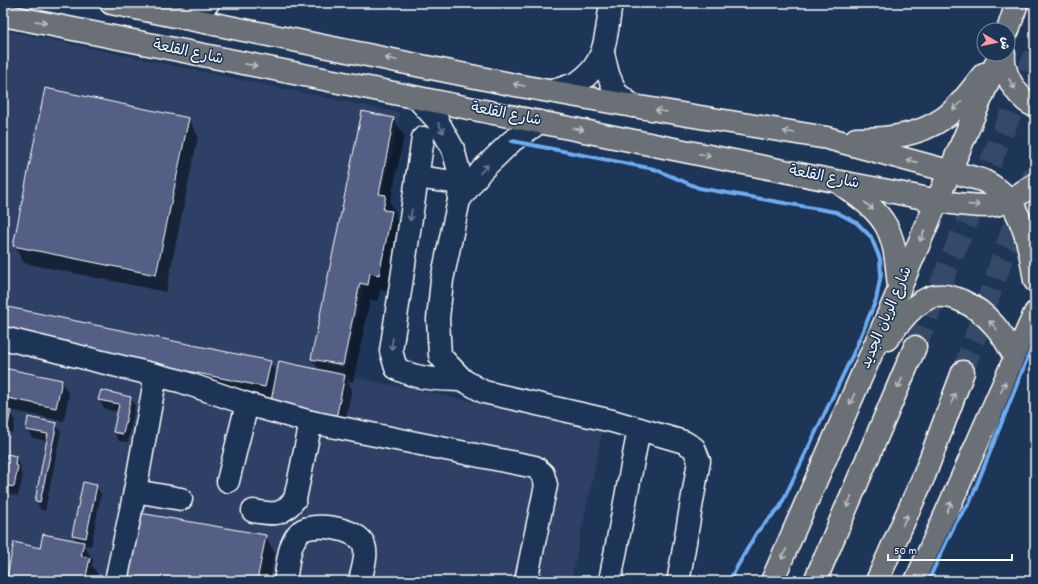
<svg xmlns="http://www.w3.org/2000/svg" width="1038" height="584" viewBox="0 0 1038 584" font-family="Dekko,'Playpen Sans Arabic',sans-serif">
<rect width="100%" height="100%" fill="#1d3557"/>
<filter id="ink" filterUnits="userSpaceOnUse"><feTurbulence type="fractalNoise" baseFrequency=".025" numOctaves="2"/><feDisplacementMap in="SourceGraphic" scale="8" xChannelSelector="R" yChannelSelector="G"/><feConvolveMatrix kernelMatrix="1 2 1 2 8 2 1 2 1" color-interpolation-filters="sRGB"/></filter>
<g filter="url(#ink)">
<polygon fill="#2e4165" points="3,30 400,113 345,375 603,429 571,581 3,581"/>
<g fill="#0007">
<polygon points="188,118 198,136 166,292 24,263 14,245"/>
<polygon points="394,119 404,136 390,203 396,214 395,218 401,230 389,292 380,290 378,301 370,300 353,382 347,381 352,389 343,432 271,405 3,348 3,307 270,362 278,375 319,370 312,359"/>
<polygon points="5,369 61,381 69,394 64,421 9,410 15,421 13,433 3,431 3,410 8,411 3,403 3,377"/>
<polygon points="101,391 130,397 135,406 128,442 119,441 114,432 118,412 105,409 99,400"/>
<polygon points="56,424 61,432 45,511 41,510 36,501 48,441 32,438 27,429"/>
<polygon points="16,457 21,466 20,471 23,476 18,496 3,493 3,464 6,464"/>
<polygon points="96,486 101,494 91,546 84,545 93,560 92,565 99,576 98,581 7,581 41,549 77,542 73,535"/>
<polygon points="3,502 9,513 3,543"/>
<polygon points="265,536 275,553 270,581 121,581"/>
</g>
<g fill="#545e85" stroke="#fff">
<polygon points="45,88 189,118 156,275 13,246"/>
<polygon points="362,111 394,118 379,194 386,195 383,210 392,211 379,275 370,273 368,285 360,283 343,365 311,359"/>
<polygon points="3,306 271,361 265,387 3,333"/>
<polygon points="279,361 345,375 336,419 270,406"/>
<polygon points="4,368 62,380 56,408 3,397"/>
<polygon points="101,390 131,397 123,434 113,432 119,404 98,400"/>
<polygon points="3,409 11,411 8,424 3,423"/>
<polygon points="28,417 57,423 40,502 35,501 48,434 26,430"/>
<polygon points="7,454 16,456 15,465 18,466 14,487 3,485 3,463 5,463"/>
<polygon points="83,482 97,485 86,538 72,535"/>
<polygon points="134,512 266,535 257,581 120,581"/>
<polygon points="43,534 84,542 81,556 90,558 85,581 6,581 14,542 40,548"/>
</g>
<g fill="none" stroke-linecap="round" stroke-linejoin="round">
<g stroke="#344968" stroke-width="22" stroke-dasharray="22 11" stroke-linecap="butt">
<polyline points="915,347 1035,54"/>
<polyline points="963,372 1014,224 1035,172"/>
</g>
<g stroke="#fff" stroke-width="25">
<g id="minor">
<polyline points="183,17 194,13 208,3"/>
<polyline points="603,53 608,74 616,93 633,106"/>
<path d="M553,91C562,88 572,86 580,81C607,63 606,33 611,3"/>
<polyline points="417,98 437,120 453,149 460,175 459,200 442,280 438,319 440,356 463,380 484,392 612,421 684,442 694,448 699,461 679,577 679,581"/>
<path d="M423,138L391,351L396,368C417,380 439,379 463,380"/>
<polyline points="417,177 460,183"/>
<polyline points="459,200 482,170 512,141 540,122"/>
<polyline points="3,338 180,381 247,404 311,422 535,467 543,474 546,485 526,581"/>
<polyline points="228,481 247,404"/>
<polyline points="135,491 181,499"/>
<path d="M253,511C274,514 281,517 295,499L311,422"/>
<polyline points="116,581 135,491 156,375"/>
<path d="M285,581C288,566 288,546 298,534C308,520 359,528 364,545C368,556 362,570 360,581"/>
<polyline points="610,581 639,429"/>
</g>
</g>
<g stroke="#fff" stroke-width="25">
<g id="major">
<path d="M111,3L515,85L633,106L827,138L982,180C992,185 1003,192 1010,201C1026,225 1031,254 1035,281"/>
<path d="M3,15C221,60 440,101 659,146C733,161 808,176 883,190C917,196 953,206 987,206C1005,206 1021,193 1035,184"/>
<polyline points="1008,30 1017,3"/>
<path d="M1004,54C1002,73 1017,99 1035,106"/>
<path d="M856,139C888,139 918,136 944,118C960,107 972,88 984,74"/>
<path d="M841,184C856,195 873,206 883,221C896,239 897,267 899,288"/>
<path d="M887,339C898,325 908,310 923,301C946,286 979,307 995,326C1003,335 1009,347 1015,357"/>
<polyline points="772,581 899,290 1000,54"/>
<polyline points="916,581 1035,313"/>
</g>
</g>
<g stroke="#fff" stroke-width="25">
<g id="highway">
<polyline points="815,581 915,347"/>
<polyline points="877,581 924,476 963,372"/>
</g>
</g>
<use href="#minor" stroke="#1d3557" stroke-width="22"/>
<use href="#major" stroke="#6a7074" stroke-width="22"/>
<use href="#highway" stroke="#6a7074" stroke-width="22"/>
<g stroke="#1d3557" stroke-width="6">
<g id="cycleway">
<polyline points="512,141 654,169 699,188 836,212 857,223 871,237 880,259 881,274 876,300 853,354 780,507 757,532 729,581"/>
<polyline points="928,581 956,522 970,502 1035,339"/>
</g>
</g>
<use href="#cycleway" stroke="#6dadf4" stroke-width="4"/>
</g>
<defs><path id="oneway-shaft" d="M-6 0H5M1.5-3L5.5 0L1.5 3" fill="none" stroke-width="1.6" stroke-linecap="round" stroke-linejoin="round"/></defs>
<g stroke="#bcbfc0">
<use href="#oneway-shaft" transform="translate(41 22) rotate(12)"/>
<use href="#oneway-shaft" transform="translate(391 59) rotate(-168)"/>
<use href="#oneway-shaft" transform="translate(251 65) rotate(11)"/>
<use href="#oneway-shaft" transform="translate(1012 84) rotate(59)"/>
<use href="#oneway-shaft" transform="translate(519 85) rotate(-170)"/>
<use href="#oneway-shaft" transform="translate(957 106) rotate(136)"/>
<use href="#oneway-shaft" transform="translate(661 111) rotate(-171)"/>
<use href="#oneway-shaft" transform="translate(578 129) rotate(11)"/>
<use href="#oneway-shaft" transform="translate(789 132) rotate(-171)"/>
<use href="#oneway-shaft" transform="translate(705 155) rotate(11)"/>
<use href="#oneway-shaft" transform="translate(912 161) rotate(-165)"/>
<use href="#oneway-shaft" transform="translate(974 205) rotate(5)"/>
<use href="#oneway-shaft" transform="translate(869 206) rotate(41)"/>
<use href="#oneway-shaft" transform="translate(922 236) rotate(113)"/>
<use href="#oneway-shaft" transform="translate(993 325) rotate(-131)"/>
<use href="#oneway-shaft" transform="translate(900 383) rotate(113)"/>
<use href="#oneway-shaft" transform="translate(1003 387) rotate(-67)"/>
<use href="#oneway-shaft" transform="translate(852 399) rotate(114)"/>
<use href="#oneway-shaft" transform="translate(953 399) rotate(-70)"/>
<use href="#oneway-shaft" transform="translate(849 502) rotate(113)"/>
<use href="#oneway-shaft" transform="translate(949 507) rotate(-66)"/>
<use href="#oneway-shaft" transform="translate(905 520) rotate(-66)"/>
<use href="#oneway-shaft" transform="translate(784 554) rotate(114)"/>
</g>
<g stroke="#6c7c92">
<use href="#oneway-shaft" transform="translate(441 128) rotate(61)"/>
<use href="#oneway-shaft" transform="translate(484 169) rotate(-48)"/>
<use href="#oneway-shaft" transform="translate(411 215) rotate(99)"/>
<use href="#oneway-shaft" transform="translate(392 344) rotate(98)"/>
</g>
</g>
<g text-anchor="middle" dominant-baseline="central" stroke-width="3" stroke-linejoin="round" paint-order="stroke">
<g font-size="15" fill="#fff" stroke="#1d3557">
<text transform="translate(188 53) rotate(12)">شارع القلعة</text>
<text transform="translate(506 115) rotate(11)">شارع القلعة</text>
<text transform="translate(824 178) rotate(11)">شارع القلعة</text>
<text transform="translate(887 318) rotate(-67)">شارع الريان الجديد</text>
</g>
</g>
<rect width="1038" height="584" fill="none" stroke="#1d3557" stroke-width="16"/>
<rect x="8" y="8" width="1022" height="568" fill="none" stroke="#fff" stroke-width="1.5" filter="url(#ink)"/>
<g transform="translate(996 42) rotate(99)"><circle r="19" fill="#1d3557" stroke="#77869a"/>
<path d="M0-3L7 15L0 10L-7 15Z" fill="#ff9aa2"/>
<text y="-6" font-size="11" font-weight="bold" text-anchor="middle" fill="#ffffff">ش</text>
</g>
<path d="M888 554v6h124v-6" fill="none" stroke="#ffffff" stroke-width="2"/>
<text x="894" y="554" font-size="12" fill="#ffffff" stroke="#1d3557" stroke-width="3" paint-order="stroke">50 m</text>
</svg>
